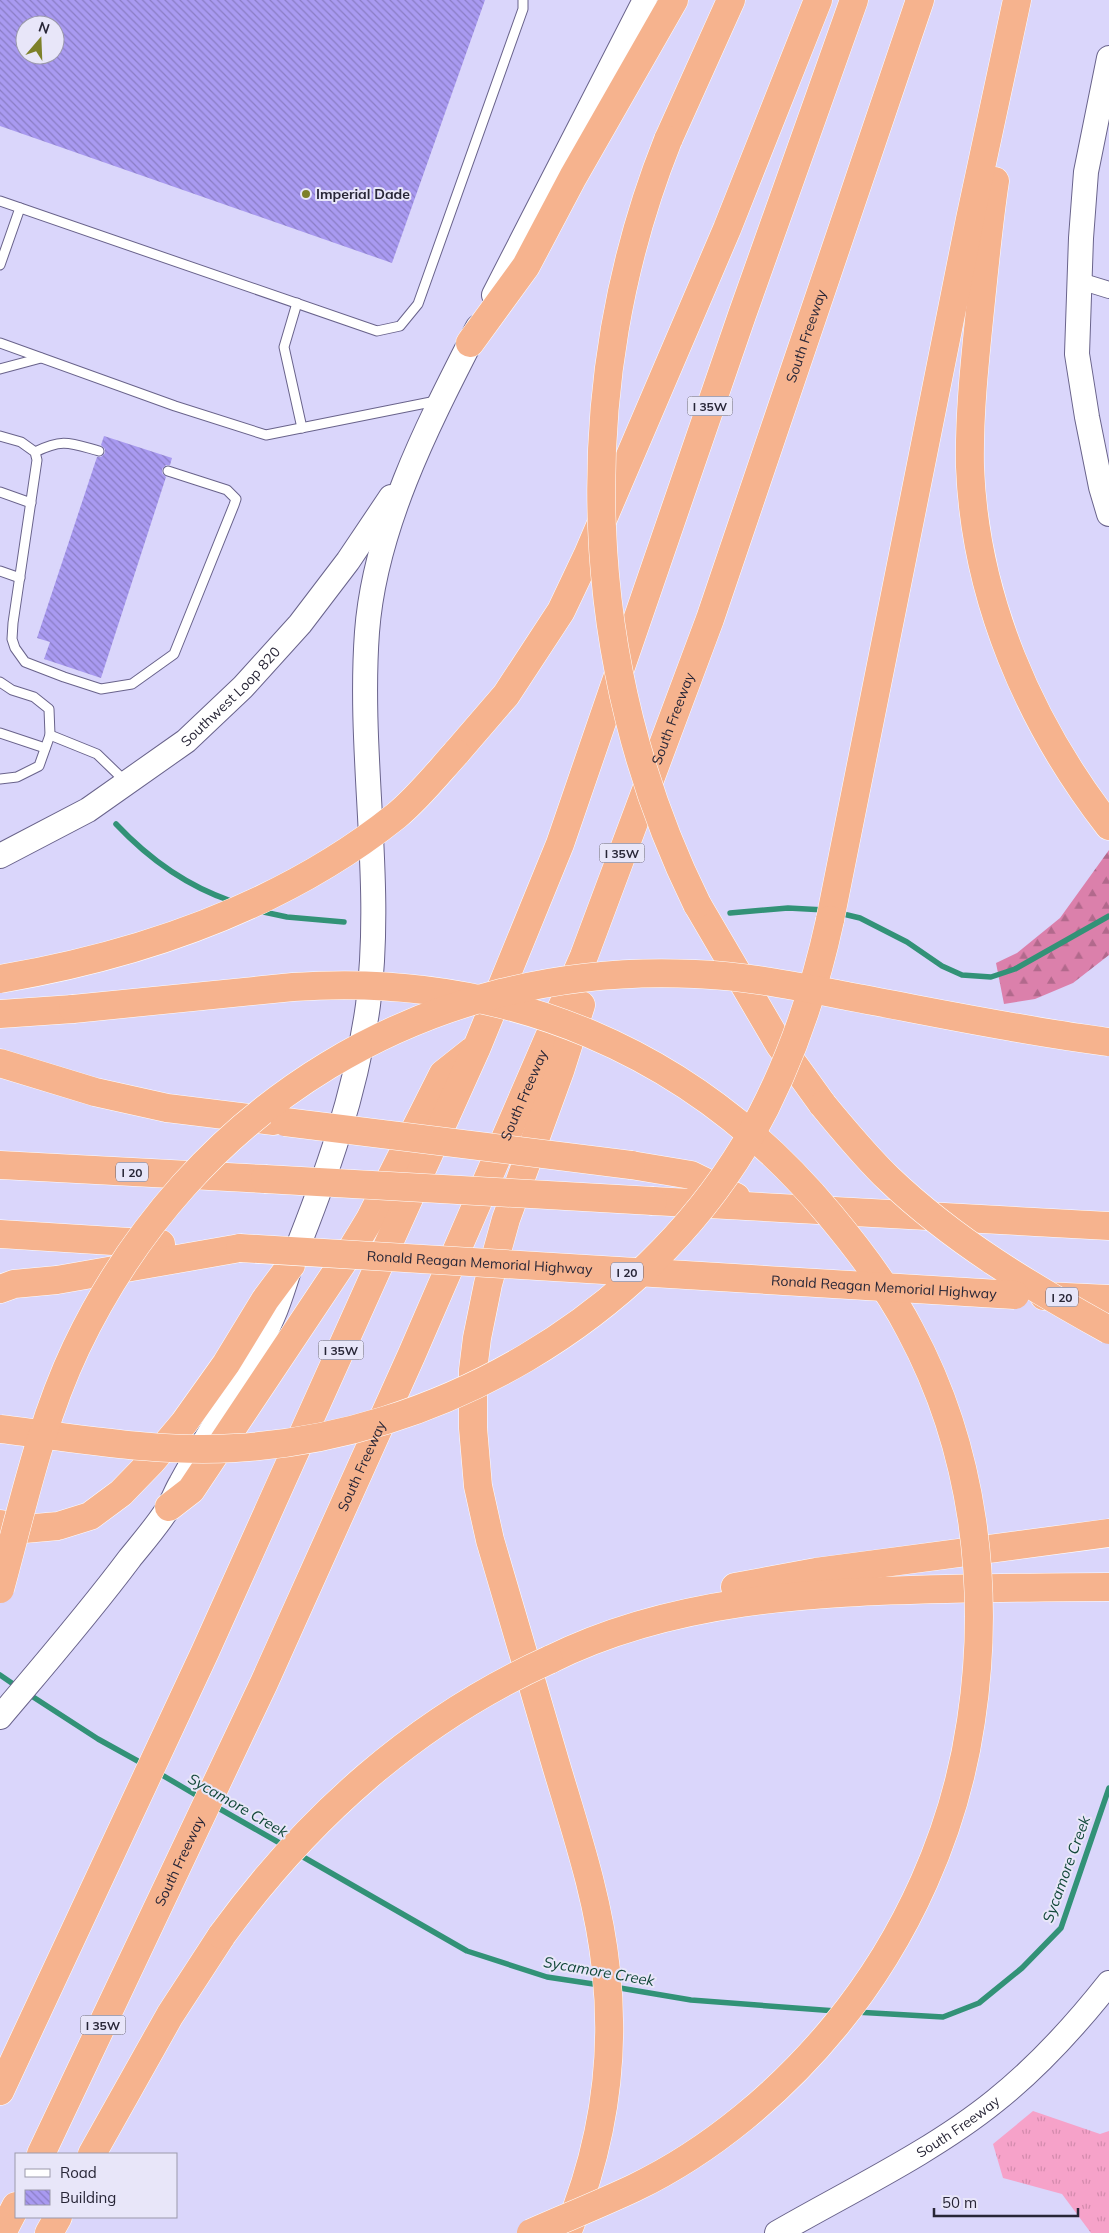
<svg xmlns="http://www.w3.org/2000/svg" width="1109" height="2233" viewBox="0 0 1109 2233" font-family="Mulish,sans-serif">
<defs>
<pattern id="grass-tufts" width="24" height="20" patternUnits="userSpaceOnUse" patternTransform="scale(1.25)"><rect width="24" height="20" fill="#f6a2c9"/><path d="M3 7l-1-3M5 7V3M7 7l1-3M15 17l-1-3M17 17v-4M19 17l1-3" fill="none" stroke="#d38bad"/></pattern>
<pattern id="forest-firs" width="22" height="20" patternUnits="userSpaceOnUse" patternTransform="scale(1.25)"><rect width="22" height="20" fill="#db80ab"/><path d="M5 1l3.5 6h-7zM16 11l3.5 6h-7z" fill="#b2698c"/></pattern>
<pattern id="building-back-hatch" width="6" height="6" patternUnits="userSpaceOnUse" patternTransform="scale(1.25)"><rect width="6" height="6" fill="#a99af1"/><path d="M-1 5l2 2M0 0l6 6M5-1l2 2" fill="none" stroke="#8a7dc4"/></pattern>
</defs>
<rect width="100%" height="100%" fill="#dad6fb"/>
<polygon fill="url(#grass-tufts)" points="1033,2111 1100,2134 1109,2131 1109,2233 1091,2233 1062,2194 1003,2178 993,2144"/>
<polygon fill="url(#forest-firs)" points="1109,850 1109,955 1073,983 1035,999 1004,1004 996,963 1017,953 1060,918"/>
<g fill="none" stroke-linecap="round" stroke-linejoin="round">
<g stroke="#329277" stroke-width="5.5">
<path d="M116,824C148,858 187,886 231,901"/>
<polyline points="259,911 287,917 344,922"/>
<polyline points="730,913 788,908 825,910"/>
<polyline points="839,913 860,918 907,942 942,966 962,975 991,977 1015,969 1109,916"/>
<polyline points="0,1675 19,1688"/>
<polyline points="27,1693 98,1739 145,1765"/>
<polyline points="157,1772 201,1798"/>
<polyline points="213,1805 285,1846"/>
<polyline points="298,1854 467,1951 547,1977 600,1985"/>
<polyline points="614,1987 691,2000 836,2011"/>
<polyline points="855,2012 943,2017 979,2003 1022,1968 1061,1928 1109,1788"/>
</g>
</g>
<g fill="url(#building-back-hatch)" fill-rule="evenodd">
<path d="M0,0H485L392,263L0,126ZM25,25H55V55H25Z"/>
<polygon points="104,436 172,458 170,465 166,465 162,469 162,473 166,477 101,678 44,659 50,642 37,638 97,457 101,457 105,453 105,449 101,445"/>
</g>
<g fill="none" stroke-linecap="round" stroke-linejoin="round">
<g stroke="#69638b" stroke-width="11">
<g id="service">
<polyline points="0,201 377,331 400,326 418,304 523,9 523,0"/>
<polyline points="0,265 20,208"/>
<polyline points="297,303 284,347 302,428"/>
<polyline points="0,343 175,406 266,435 436,401"/>
<polyline points="0,369 41,358"/>
<polyline points="0,436 21,442 35,452 37,460 13,623 12,639 15,648 25,662 64,677 101,689 132,684 174,654 234,505 236,499 227,490 168,471"/>
<path d="M35,452C63,438 70,443 99,451"/>
<polyline points="0,492 31,503"/>
<polyline points="0,571 20,578"/>
<polyline points="0,682 12,690 34,697 49,709 50,735 39,766 17,777 0,779"/>
<polyline points="0,733 45,748"/>
<polyline points="50,735 97,754 126,782"/>
</g>
</g>
<g stroke="#69638b" stroke-width="18">
<polyline id="minor" points="1080,281 1109,290"/>
</g>
<g stroke="#69638b" stroke-width="26">
<g id="secondary">
<polyline points="1109,58 1086,172 1081,238 1077,354 1087,417 1101,487 1109,514"/>
<polyline points="494,295 645,0"/>
<path id="s1" d="M0,856L88,810L186,741L243,687L300,624L348,561L391,497"/>
<path d="M0,1717C44,1665 89,1613 130,1558C143,1542 156,1527 167,1510C173,1501 176,1491 181,1483C211,1427 248,1375 273,1316C281,1298 286,1278 293,1259C326,1177 356,1093 368,1005C384,880 358,757 367,632C375,525 430,421 478,327"/>
<path id="s2" d="M777,2233C848,2192 932,2152 995,2101C1039,2066 1075,2026 1109,1983"/>
</g>
</g>
<g stroke="#fff" stroke-width="29">
<g id="motorway">
<polyline points="668,140 731,0"/>
<path d="M995,181C988,227 984,273 979,320C974,369 969,418 970,467C975,598 1029,723 1109,826"/>
<polyline points="470,343 526,266 573,177 674,0"/>
<polyline points="456,753 506,695 561,611 588,554 727,229 818,0"/>
<polyline points="697,904 779,1044 823,1105"/>
<polyline points="830,920 970,219 1017,0"/>
<polyline points="0,1014 73,1009"/>
<polyline points="0,1063 95,1092 167,1108 274,1121"/>
<polyline points="0,1165 265,1179"/>
<polyline points="631,1165 691,1175 736,1197"/>
<polyline points="653,1201 1109,1226"/>
<polyline points="0,1234 161,1244"/>
<polyline points="0,1289 14,1284 57,1280 240,1248"/>
<polyline points="1044,1296 1109,1299"/>
<polyline points="169,1507 191,1490 353,1247 370,1219 443,1074 472,1051"/>
<polyline points="0,1524 24,1529 58,1526 90,1516 121,1493 152,1461 184,1423 226,1364 265,1300 291,1265"/>
<polyline points="735,1587 816,1572 1109,1533"/>
<path d="M549,1660C671,1599 812,1592 946,1589C1000,1588 1055,1587 1109,1587"/>
<polyline points="0,2091 205,1652 477,1047 560,844 742,315 854,0"/>
<path id="s3" d="M41,2154L264,1683L412,1354L584,956L710,619L920,0"/>
<polyline points="92,2154 170,2015 222,1935"/>
<polyline points="2,2233 16,2206"/>
<polyline points="49,2233 58,2217"/>
<path d="M567,2233C602,2149 616,2060 606,1970C599,1900 576,1832 556,1765C534,1690 512,1615 490,1540L478,1486L473,1428V1370L477,1338L488,1284L506,1219L560,1071L581,1005"/>
</g>
</g>
<use href="#service" stroke="#fff" stroke-width="9"/>
<use href="#minor" stroke="#fff" stroke-width="16"/>
<use href="#secondary" stroke="#fff" stroke-width="24"/>
<use href="#motorway" stroke="#f6b38e" stroke-width="28"/>
<g stroke="#fff" stroke-width="29" stroke-linecap="butt">
<g id="motorway-bridge">
<path d="M668,140C570,385 580,667 697,904"/>
<path d="M0,979C140,955 283,906 396,816C418,798 437,774 456,753"/>
<path d="M73,1009L293,987C505,972 694,1051 830,1215C860,1251 889,1289 910,1330C974,1449 991,1588 971,1721C955,1831 907,1938 836,2025C782,2091 711,2151 634,2188C600,2204 565,2218 531,2233"/>
<path d="M823,1105C844,1130 865,1156 889,1179C954,1241 1031,1287 1109,1330"/>
<polyline points="285,1122 631,1165"/>
<polyline points="265,1179 653,1201"/>
<path id="s4" d="M240,1248L1015,1295"/>
<path d="M0,1429C78,1438 157,1453 235,1448C437,1437 640,1319 745,1145C786,1075 813,998 830,920"/>
<path d="M0,1589C22,1509 40,1424 76,1348C191,1106 427,961 695,974C748,976 800,987 852,997C938,1013 1023,1031 1109,1042"/>
<path d="M222,1935C307,1818 416,1720 549,1660"/>
</g>
</g>
<use href="#motorway-bridge" stroke="#f6b38e" stroke-width="28"/>
</g>
<circle fill="#7d8029" stroke="#e8e6f9" stroke-width="2" cx="306" cy="194" r="5"/>
<g text-anchor="middle" dominant-baseline="central" stroke-width="4" stroke-linejoin="round" paint-order="stroke">
<g fill="#e8e6f9" stroke="#626071" stroke-width="1">
<rect x="687.5" y="396.5" width="45" height="19" rx="4"/>
<rect x="599.5" y="843.5" width="45" height="19" rx="4"/>
<rect x="116" y="1162.5" width="32" height="19" rx="4"/>
<rect x="611" y="1262.5" width="32" height="19" rx="4"/>
<rect x="1046" y="1287.5" width="32" height="19" rx="4"/>
<rect x="318.5" y="1340.5" width="45" height="19" rx="4"/>
<rect x="80.5" y="2015.5" width="45" height="19" rx="4"/>
</g>
<g font-size="12" font-weight="bold" fill="#282637">
<text x="710" y="406">I 35W</text>
<text x="622" y="853">I 35W</text>
<text x="132" y="1172">I 20</text>
<text x="627" y="1272">I 20</text>
<text x="1062" y="1297">I 20</text>
<text x="341" y="1350">I 35W</text>
<text x="103" y="2025">I 35W</text>
</g>
<g font-size="14" font-weight="bold" fill="#282637" stroke="#e8e6f9" text-anchor="start">
<text x="316" y="194">Imperial Dade</text>
</g>
<g font-size="14" fill="#282637" stroke="#e8e6f9">
<text stroke="none"><textPath href="#s3" startOffset="1974">South Freeway</textPath></text>
<text stroke="none"><textPath href="#s1" startOffset="282">Southwest Loop 820</textPath></text>
<text stroke="none"><textPath href="#s3" startOffset="1569">South Freeway</textPath></text>
<text stroke="none"><textPath href="#s3" startOffset="1164">South Freeway</textPath></text>
<text stroke="none"><textPath href="#s4" startOffset="240">Ronald Reagan Memorial Highway</textPath></text>
<text stroke="none"><textPath href="#s4" startOffset="645">Ronald Reagan Memorial Highway</textPath></text>
<text stroke="none"><textPath href="#s3" startOffset="759">South Freeway</textPath></text>
<text stroke="none"><textPath href="#s3" startOffset="324">South Freeway</textPath></text>
<text stroke="none"><textPath href="#s2" startOffset="210">South Freeway</textPath></text>
</g>
<g font-size="15" font-style="italic" fill="#124839" stroke="#e8e6f9">
<text transform="translate(238 1805) rotate(30)">Sycamore Creek</text>
<text transform="translate(1066 1869) rotate(-70)">Sycamore Creek</text>
<text transform="translate(599 1971) rotate(10)">Sycamore Creek</text>
</g>
</g>
<rect x="15" y="2153" width="162" height="65" fill="#e8e6f9" stroke="#9b99ab"/>
<rect x="25" y="2169" width="25" height="8" fill="#ffffff" stroke="#9b99ab"/>
<text x="60" y="2178" font-size="15" fill="#282637">Road</text>
<rect x="25" y="2190" width="25" height="15" fill="url(#building-back-hatch)" stroke="#9b99ab"/>
<text x="60" y="2203" font-size="15" fill="#282637">Building</text>
<g transform="translate(40 40) rotate(19)"><circle r="24" fill="#e8e6f9" stroke="#9b99ab"/>
<path d="M0-4L9 19L0 12L-9 19Z" fill="#7d8029"/>
<text y="-8" font-size="14" font-weight="bold" text-anchor="middle" fill="#282637">N</text>
</g>
<path d="M934 2208v8h144v-8" fill="none" stroke="#282637" stroke-width="2.5"/>
<text x="942" y="2208" font-size="15" fill="#282637" stroke="#e8e6f9" stroke-width="4" paint-order="stroke">50 m</text>
</svg>
